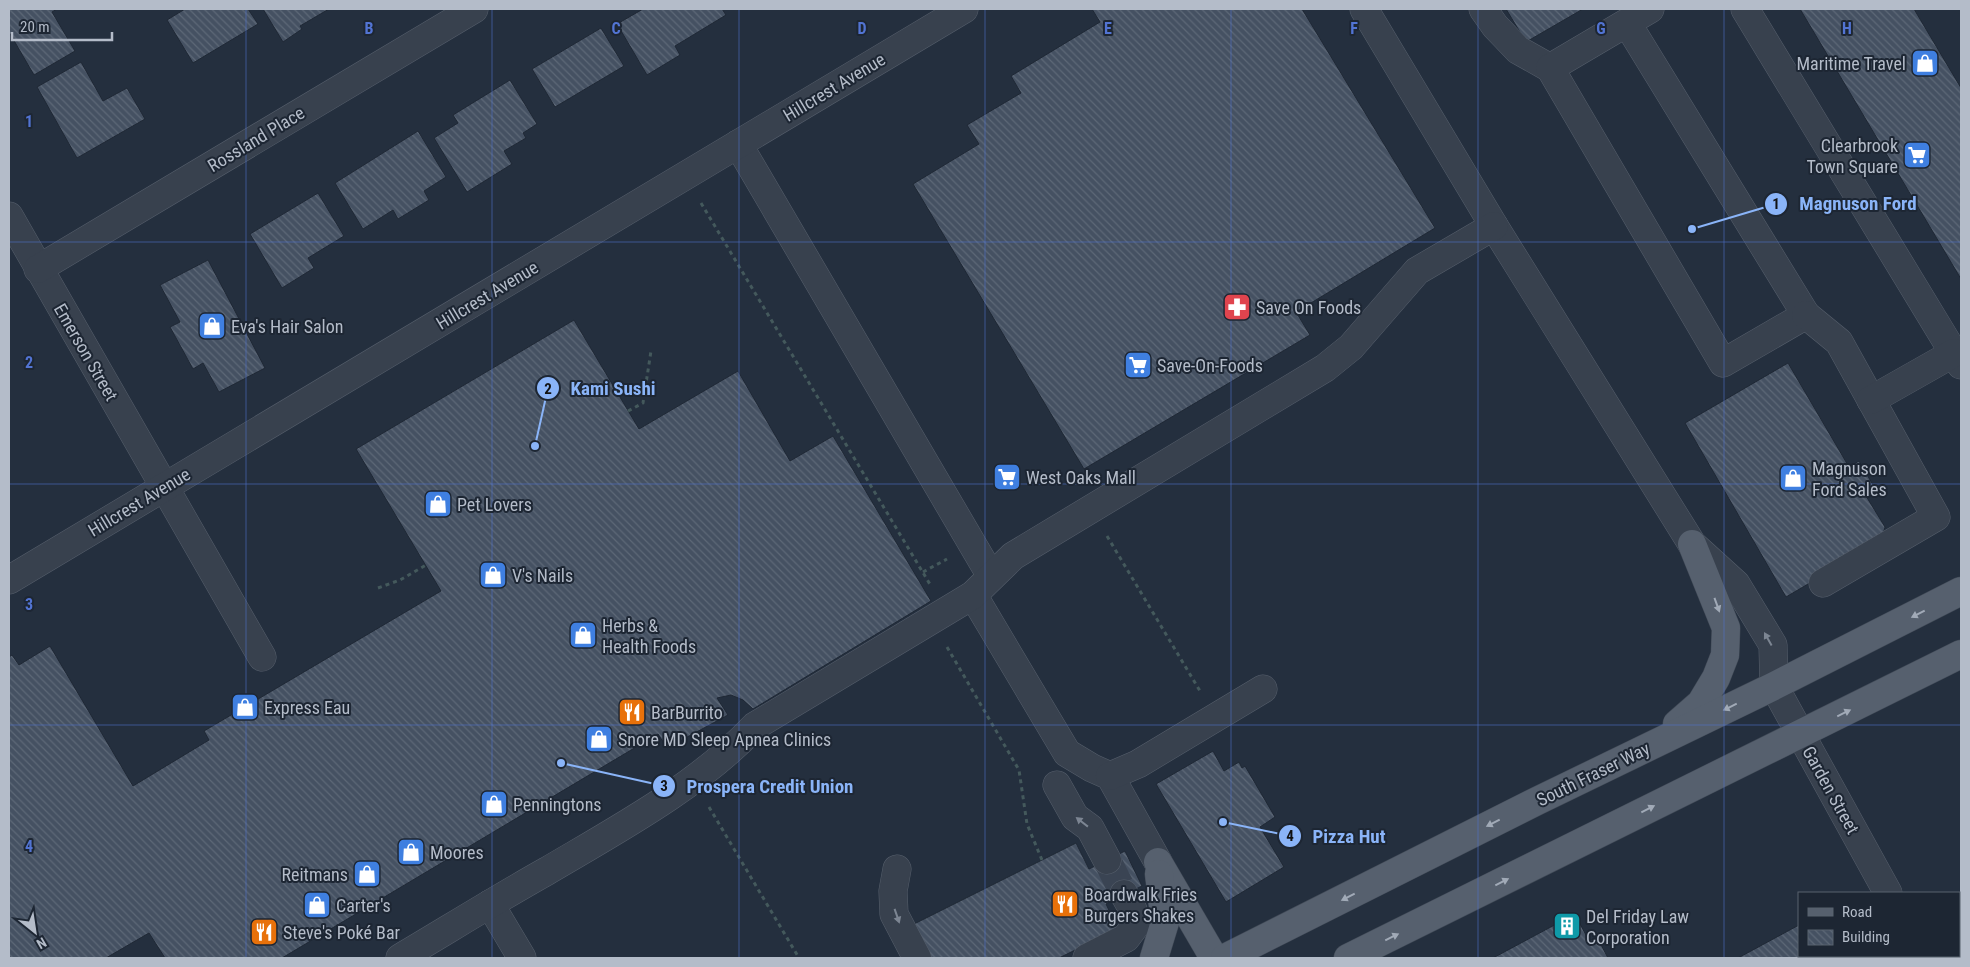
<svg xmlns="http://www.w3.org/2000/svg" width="1970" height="967" viewBox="0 0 1970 967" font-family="'Roboto Condensed',sans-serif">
<defs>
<pattern id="building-back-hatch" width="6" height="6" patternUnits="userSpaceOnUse" patternTransform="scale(1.25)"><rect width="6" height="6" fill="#455162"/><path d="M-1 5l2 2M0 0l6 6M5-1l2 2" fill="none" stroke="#5d6877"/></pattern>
</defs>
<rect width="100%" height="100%" fill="#242f3e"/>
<g fill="url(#building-back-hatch)" stroke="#1f2835">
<polygon points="9,9 57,9 52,12 75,51 34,75 9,32"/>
<polygon points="185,9 248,9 258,24 193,63 167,20"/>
<polygon points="263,9 329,9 300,26 302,29 283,42"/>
<polygon points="643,9 722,9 726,15 675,46 680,55 647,75 617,24"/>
<polygon points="1092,9 1302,9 1435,228 1296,312 1310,335 1084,469 913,184 979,144 967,125 1021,93 1011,76 1100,22"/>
<polygon points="1506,9 1583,9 1526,42"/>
<polygon points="1800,9 1914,9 1961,88 1961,279"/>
<polygon points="601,28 624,66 555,107 532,69"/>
<polygon points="81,62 103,101 127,88 145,119 77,158 37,87"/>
<polygon points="510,80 537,124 523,133 526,138 504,151 512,164 467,192 434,138 458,123 453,115"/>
<polygon points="418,131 446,177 424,191 429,200 398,219 393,210 363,229 335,183"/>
<polygon points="318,193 344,236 308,258 314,268 282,288 250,234"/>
<polygon points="208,260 265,368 219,392 203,363 193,369 170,327 180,322 160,285"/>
<polygon points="574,320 639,429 738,371 790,461 833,436 931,601 753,709 743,700 731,695 717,698 728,715 667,748 658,734 282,958 165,958 149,933 106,958 9,958 9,657 12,655 19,665 50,646 133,786 209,740 204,731 441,591 356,449"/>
<polygon points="1788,363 1849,467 1859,461 1876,490 1866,496 1885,527 1881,541 1786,597 1685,423"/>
<polygon points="1213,751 1224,771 1239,762 1242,768 1245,766 1275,817 1260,827 1284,867 1226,902 1156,784"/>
<polygon points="1076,843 1089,869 1125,851 1142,886 1106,904 1118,929 1059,958 931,958 914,924"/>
<polygon points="1575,914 1589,941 1597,937 1608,958 1493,958"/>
<polygon points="1799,925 1799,956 1821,956 1822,958 1738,958"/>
</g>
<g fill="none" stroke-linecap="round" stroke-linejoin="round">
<polyline stroke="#3a4453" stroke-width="28" stroke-dasharray="28 14" stroke-linecap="butt" points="1107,860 1124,894"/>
<g stroke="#565f6c" stroke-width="29">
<g id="minor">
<polyline points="1364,9 1494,226 1692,544 1736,584 1773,645 1774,686 1888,893"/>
<polyline points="1483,9 1495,26 1518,50 1550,68"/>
<polyline points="1745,9 1961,365"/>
<polyline points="1627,23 1806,315 1723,363 1550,68 1650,9"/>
<polyline points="738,144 991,576"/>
<polyline points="9,216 262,657"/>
<polyline points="38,269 474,9"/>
<polyline points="1806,315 1839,342 1936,517 1823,583"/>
<polyline points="1871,400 1954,353"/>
<polyline points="9,580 964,9"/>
<polyline points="973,595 1067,753 1092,768 1110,776 1158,862"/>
<polyline points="1110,776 1138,764 1263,689"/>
<polyline points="1057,785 1075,817 1090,828 1107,860"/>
<polyline points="897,869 893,891 894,914 917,958"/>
<polyline points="490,904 522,958"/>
<polyline points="1922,956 1924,958"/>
<path d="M400,958C449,929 497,899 547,871C618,829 698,786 755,726L973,595L1013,556L1325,368L1351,347L1417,271L1494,226"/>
<polyline points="1087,958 1126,938 1135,926 1133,910 1124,894"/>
</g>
</g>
<g stroke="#414a57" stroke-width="29">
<g id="major">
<polyline points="1677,724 1701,703 1716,678 1725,655 1726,628 1692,544"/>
<polyline points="1158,862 1214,958"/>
<polyline points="1154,958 1165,922 1159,874"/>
<polyline points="1225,958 1537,801 1774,686 1961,591"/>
<polyline points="1348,958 1961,654"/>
</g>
</g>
<g stroke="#44595c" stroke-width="3" stroke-dasharray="4 4" stroke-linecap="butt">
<polyline points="701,203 931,586"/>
<polyline points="628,411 643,403 651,351"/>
<polyline points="1107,536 1200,691"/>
<polyline points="923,572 947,559"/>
<polyline points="378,588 400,580 426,565"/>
<polyline points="947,647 1019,770 1027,824 1042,860"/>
<polyline points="709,807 799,958"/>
</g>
<use href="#minor" stroke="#38414e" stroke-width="28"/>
<use href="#major" stroke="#56606e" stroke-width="28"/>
</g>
<defs><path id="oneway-solid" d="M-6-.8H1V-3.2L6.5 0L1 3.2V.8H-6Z" transform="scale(1.25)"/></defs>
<g fill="#a1aab7">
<use href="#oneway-solid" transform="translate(1717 605) rotate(70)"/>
<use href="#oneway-solid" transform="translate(1918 614) rotate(153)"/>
<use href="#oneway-solid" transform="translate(1730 707) rotate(154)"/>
<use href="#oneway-solid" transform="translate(1844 713) rotate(-26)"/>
<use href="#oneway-solid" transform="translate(1648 809) rotate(-27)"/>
<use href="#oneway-solid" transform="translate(1493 823) rotate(153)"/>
<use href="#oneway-solid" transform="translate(1502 882) rotate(-27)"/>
<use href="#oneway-solid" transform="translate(1348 897) rotate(153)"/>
<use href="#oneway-solid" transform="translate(1392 937) rotate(-26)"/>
</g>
<g fill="#7c8592">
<use href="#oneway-solid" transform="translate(1768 639) rotate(-119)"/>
<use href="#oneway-solid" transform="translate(1082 822) rotate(-142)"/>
<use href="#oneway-solid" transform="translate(897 916) rotate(71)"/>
</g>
<path fill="none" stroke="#5274d3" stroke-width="1" stroke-opacity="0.55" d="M246,9V958M492,9V958M739,9V958M985,9V958M1231,9V958M1478,9V958M1724,9V958M9,242H1961M9,484H1961M9,725H1961"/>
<defs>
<g id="shop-square" transform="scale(1.4375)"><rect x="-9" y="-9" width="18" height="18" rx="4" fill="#3f7fe0" stroke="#1d2633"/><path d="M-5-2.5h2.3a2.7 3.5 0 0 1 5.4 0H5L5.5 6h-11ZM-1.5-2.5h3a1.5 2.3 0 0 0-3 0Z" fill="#fff"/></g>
<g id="supermarket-square" transform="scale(1.4375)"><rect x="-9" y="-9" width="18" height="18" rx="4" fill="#3f7fe0" stroke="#1d2633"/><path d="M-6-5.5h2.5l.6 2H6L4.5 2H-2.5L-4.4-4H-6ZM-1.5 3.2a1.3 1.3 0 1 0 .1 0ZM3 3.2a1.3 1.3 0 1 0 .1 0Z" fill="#fff"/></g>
<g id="pharmacy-square" transform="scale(1.4375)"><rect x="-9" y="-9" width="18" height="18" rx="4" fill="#e0444e" stroke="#1d2633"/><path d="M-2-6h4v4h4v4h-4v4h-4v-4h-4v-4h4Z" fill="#fff"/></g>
<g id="restaurant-square" transform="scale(1.4375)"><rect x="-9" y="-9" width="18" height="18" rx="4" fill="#e8710a" stroke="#1d2633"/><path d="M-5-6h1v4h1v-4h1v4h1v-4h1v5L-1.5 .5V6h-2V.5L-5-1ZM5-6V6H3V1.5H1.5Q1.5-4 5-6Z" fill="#fff"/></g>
<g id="building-square" transform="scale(1.4375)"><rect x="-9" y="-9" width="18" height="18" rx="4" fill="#0f9aa8" stroke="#1d2633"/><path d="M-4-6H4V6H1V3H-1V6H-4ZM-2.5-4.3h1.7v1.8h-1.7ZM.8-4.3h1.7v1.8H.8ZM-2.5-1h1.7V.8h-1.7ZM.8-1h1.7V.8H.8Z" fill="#fff"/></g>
</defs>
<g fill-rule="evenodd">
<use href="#shop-square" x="1925" y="63"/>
<use href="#supermarket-square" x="1917" y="155"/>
<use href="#pharmacy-square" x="1237" y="307"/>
<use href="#shop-square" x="212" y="326"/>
<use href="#supermarket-square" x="1138" y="365"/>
<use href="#supermarket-square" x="1007" y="477"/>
<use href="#shop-square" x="1793" y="478"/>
<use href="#shop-square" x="438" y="504"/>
<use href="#shop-square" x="493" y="575"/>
<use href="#shop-square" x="583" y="635"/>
<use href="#shop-square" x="245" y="707"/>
<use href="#restaurant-square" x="632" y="712"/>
<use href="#shop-square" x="599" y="739"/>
<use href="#shop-square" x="494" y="804"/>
<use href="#shop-square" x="411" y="852"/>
<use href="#shop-square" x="367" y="874"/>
<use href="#restaurant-square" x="1065" y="904"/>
<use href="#shop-square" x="317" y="905"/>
<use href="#building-square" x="1567" y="926"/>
<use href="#restaurant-square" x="264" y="932"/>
</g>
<g text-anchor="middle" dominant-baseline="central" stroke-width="4" stroke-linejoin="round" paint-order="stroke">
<g font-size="18" fill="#b4bcc9" stroke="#1d2633" text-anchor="start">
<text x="1906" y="63" text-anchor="end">Maritime Travel</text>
<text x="1898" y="145" text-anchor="end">Clearbrook<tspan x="1898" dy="21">Town Square</tspan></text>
<text x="1256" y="307">Save On Foods</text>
<text x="231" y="326">Eva's Hair Salon</text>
<text x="1157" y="365">Save-On-Foods</text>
<text x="1812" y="468">Magnuson<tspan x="1812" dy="21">Ford Sales</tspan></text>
<text x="1026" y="477">West Oaks Mall</text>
<text x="457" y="504">Pet Lovers</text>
<text x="512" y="575">V's Nails</text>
<text x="602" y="625">Herbs &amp;<tspan x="602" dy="21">Health Foods</tspan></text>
<text x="264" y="707">Express Eau</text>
<text x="651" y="712">BarBurrito</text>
<text x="618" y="739">Snore MD Sleep Apnea Clinics</text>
<text x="513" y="804">Penningtons</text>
<text x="430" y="852">Moores</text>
<text x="348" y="874" text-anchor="end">Reitmans</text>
<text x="1084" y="894">Boardwalk Fries<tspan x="1084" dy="21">Burgers Shakes</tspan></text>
<text x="336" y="905">Carter's</text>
<text x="1586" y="916">Del Friday Law<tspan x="1586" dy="21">Corporation</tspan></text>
<text x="283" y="932">Steve's Poké Bar</text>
</g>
<g font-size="18" fill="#b4bcc9" stroke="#1d2633">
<text transform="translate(834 87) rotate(-31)">Hillcrest Avenue</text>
<text transform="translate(256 139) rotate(-31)">Rossland Place</text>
<text transform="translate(487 295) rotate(-31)">Hillcrest Avenue</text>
<text transform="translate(86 352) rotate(60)">Emerson Street</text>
<text transform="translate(139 502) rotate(-31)">Hillcrest Avenue</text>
<text transform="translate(1593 774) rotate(-26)">South Fraser Way</text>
<text transform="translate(1831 790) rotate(61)">Garden Street</text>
</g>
</g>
<g font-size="16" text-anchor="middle" font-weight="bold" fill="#5274d3" stroke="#1d2633" stroke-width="4" stroke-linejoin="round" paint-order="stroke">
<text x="369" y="34">B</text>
<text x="616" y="34">C</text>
<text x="862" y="34">D</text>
<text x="1108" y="34">E</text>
<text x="1354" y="34">F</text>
<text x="1601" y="34">G</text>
<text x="1847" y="34">H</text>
<text x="29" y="127">1</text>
<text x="29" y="368">2</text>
<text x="29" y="610">3</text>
<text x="29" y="852">4</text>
</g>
<path fill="none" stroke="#8ab4f8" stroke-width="2" d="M1692 229L1776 204M535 446L548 388M561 763L664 786M1223 822L1290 836"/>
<g fill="#8ab4f8" stroke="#1d2633" stroke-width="2">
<circle cx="1692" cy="229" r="5"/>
<circle cx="535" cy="446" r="5"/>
<circle cx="561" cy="763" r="5"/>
<circle cx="1223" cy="822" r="5"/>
<circle cx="1776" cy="204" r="12"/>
<circle cx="548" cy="388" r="12"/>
<circle cx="664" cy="786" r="12"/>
<circle cx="1290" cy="836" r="12"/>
</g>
<g font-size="15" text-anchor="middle" font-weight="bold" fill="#111">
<text x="1776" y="209">1</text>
<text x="548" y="394">2</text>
<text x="664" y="791">3</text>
<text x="1290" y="841">4</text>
</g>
<g font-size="19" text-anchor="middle" font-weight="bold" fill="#8ab4f8" stroke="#1d2633" stroke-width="4" stroke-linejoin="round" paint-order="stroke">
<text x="1858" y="210">Magnuson Ford</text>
<text x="613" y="395">Kami Sushi</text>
<text x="770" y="793">Prospera Credit Union</text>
<text x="1349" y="843">Pizza Hut</text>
</g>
<rect width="1970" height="967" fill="none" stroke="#b4bcc9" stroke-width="20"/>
<rect x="1798" y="892" width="162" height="65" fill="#1d2633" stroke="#59626f"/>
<rect x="1808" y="908" width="25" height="8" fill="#56606e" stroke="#59626f"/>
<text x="1842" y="917" font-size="15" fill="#b4bcc9">Road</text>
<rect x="1808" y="930" width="25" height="15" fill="url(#building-back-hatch)" stroke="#59626f"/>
<text x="1842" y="942" font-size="15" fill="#b4bcc9">Building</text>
<g transform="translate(35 932) rotate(150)" stroke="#1d2633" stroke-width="4" paint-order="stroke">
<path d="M0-4L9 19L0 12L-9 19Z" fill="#b4bcc9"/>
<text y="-8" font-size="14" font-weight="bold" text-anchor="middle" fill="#b4bcc9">N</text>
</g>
<path d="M12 32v8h100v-8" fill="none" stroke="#b4bcc9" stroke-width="2.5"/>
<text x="20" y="32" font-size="15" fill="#b4bcc9" stroke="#1d2633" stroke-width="4" paint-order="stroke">20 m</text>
</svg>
